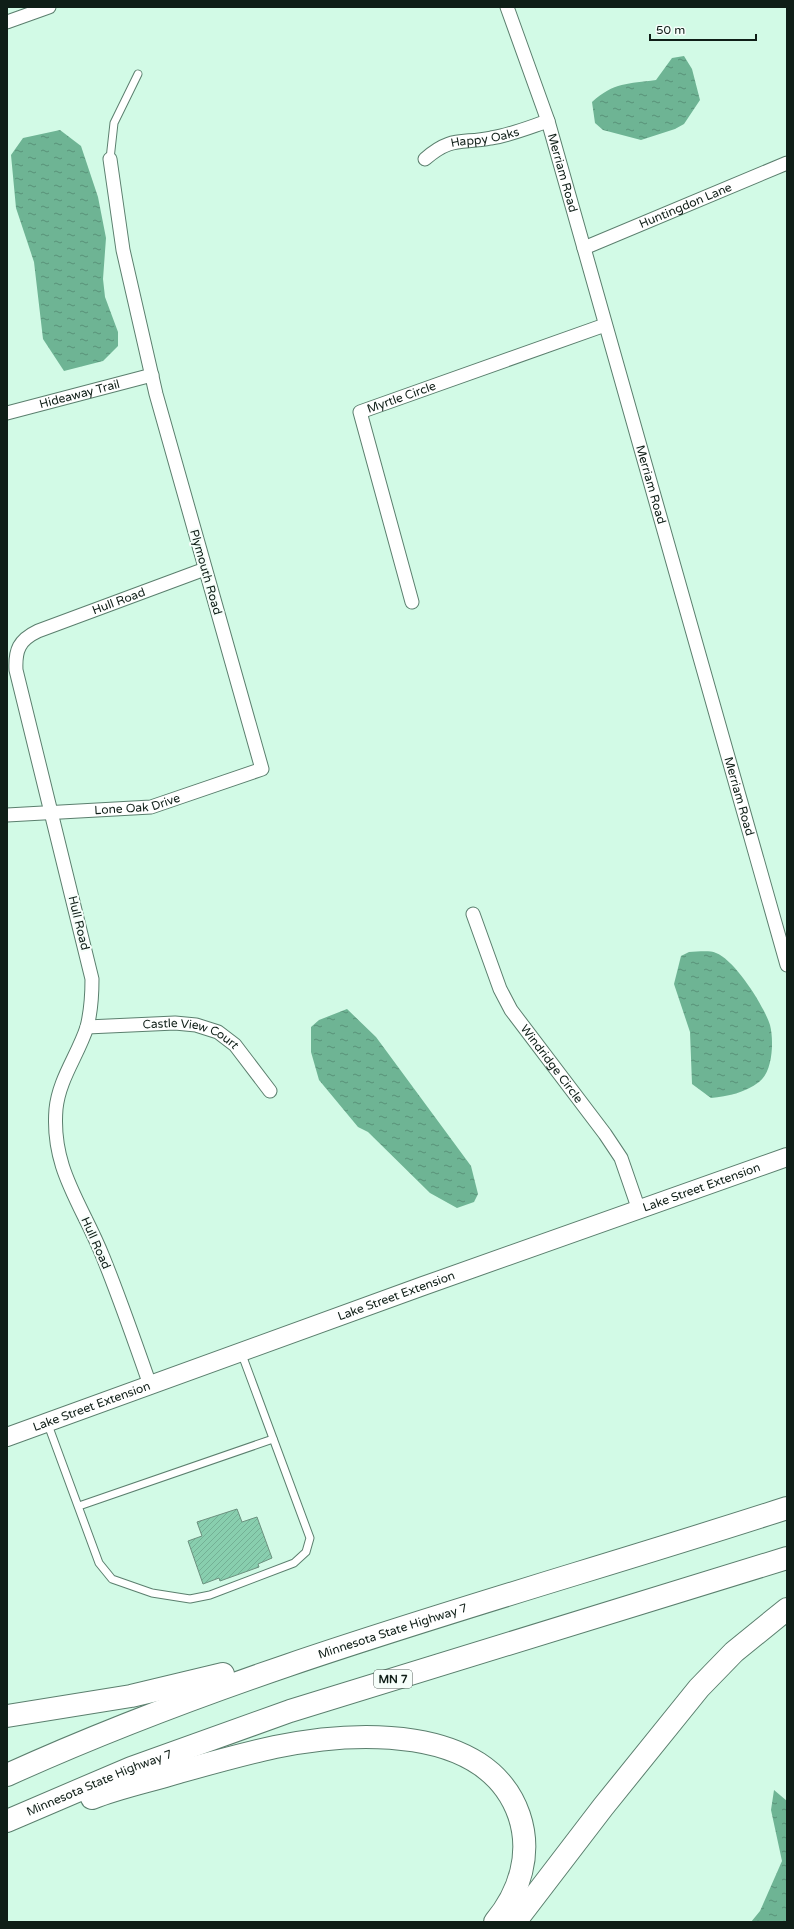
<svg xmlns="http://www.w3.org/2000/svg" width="794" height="1929" viewBox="0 0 794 1929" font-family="'Varela Round',sans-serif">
<defs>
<pattern id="water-ripples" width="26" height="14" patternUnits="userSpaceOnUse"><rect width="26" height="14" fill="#6eb494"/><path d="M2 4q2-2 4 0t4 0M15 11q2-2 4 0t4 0" fill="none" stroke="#599278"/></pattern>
<pattern id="building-hatch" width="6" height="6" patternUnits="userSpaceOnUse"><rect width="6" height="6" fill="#88ceae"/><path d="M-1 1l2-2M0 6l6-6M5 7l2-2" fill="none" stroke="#74b095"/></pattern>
</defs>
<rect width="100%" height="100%" fill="#d2fae6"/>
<g fill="url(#water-ripples)">
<path d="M684,56L692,69L700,100L684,124L675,129L641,140L603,130L595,123L592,102C614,82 628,84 656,80L672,58Z"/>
<polygon points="60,130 81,146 98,197 106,238 103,279 105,297 118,332 118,346 103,361 64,371 43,339 34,262 16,208 11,155 23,138"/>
<path d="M689,952C697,952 709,950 716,953C735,960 764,1006 770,1025C774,1040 773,1072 759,1082C745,1093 728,1096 711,1098L692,1084L690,1032L674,984L681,956Z"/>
<polygon points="347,1009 376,1037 471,1166 478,1194 474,1202 457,1208 430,1193 368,1132 358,1127 319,1080 311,1052 311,1027 319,1020"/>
<polygon points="774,1790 787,1801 787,1922 751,1922 760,1911 782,1861 771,1810"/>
</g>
<polygon fill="url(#building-hatch)" stroke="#6c917f" points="237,1509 242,1522 257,1517 272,1558 258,1564 259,1567 220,1581 219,1578 203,1584 188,1541 202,1536 197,1522"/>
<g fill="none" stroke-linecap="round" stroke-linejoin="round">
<g stroke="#5b7f6e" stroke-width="9">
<g id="lane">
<polyline points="110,159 114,123 138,74"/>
<polyline points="47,1422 99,1563 112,1579 152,1593 190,1599 210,1595 294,1563 306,1552 310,1538 241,1352"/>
<polyline points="79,1506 273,1439"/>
</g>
</g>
<g stroke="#5b7f6e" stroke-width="15">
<g id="street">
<path id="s1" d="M507,7L548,121L787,965"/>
<polyline points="7,22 49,7"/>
<path id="s2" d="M425,159C451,136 461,144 491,138C511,135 530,127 548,121"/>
<path id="s3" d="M584,248L787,163"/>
<path id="s4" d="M7,413L152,375"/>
<path id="s5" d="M412,602L360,412L605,325"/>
<path id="s6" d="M7,815L151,807L262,769L156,394L123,250L110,159"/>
<path id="s7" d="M473,914L500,989L511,1010L605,1134L621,1158L639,1210"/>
<path id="s8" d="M87,1027L175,1023L196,1025L218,1032L235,1045L270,1091"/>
<path id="s9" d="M150,1385C135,1342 120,1299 103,1257C82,1204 51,1169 56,1109C59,1079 78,1055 87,1027C91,1011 92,995 92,979L16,670C15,650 19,640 38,631L205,569"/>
</g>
</g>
<g stroke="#5b7f6e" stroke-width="20">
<g id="secondary">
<path id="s10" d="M7,1437L423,1286L787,1157"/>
</g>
</g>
<g stroke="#5b7f6e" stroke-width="24">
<g id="highway">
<polyline points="7,1716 131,1696 223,1674"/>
<path id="s11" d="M7,1775C258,1661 525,1593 787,1508"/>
<path d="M92,1798C120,1787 150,1781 179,1772C211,1763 243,1754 275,1747C352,1731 487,1723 519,1815C532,1853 520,1892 495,1922"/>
<path id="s12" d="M7,1821L131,1768L290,1711L787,1558"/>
<polyline points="515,1922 603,1807 699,1688 734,1652 787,1609"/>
</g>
</g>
<use href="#lane" stroke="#fff" stroke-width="7"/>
<use href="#street" stroke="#fff" stroke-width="13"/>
<use href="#secondary" stroke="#fff" stroke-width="18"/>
<use href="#highway" stroke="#fff" stroke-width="22"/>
</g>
<g text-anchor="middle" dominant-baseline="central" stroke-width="4" stroke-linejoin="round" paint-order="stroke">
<rect fill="#f6fefa" stroke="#54615b" stroke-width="1" x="374" y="1670" width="38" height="18" rx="3"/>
<g font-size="11" font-weight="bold" fill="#0f1e17">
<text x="393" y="1679">MN 7</text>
</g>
<g font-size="12" fill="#0f1e17" stroke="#f6fefa">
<text stroke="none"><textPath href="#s2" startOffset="65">Happy Oaks</textPath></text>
<text stroke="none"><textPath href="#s1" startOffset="175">Merriam Road</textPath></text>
<text stroke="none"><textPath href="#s3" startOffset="110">Huntingdon Lane</textPath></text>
<text stroke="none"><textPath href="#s4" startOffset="75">Hideaway Trail</textPath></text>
<text stroke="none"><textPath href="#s5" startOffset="241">Myrtle Circle</textPath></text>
<text stroke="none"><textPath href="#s1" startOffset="499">Merriam Road</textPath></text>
<text transform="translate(206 572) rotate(74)">Plymouth Road</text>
<text stroke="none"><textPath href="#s9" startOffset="883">Hull Road</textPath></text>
<text stroke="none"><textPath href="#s1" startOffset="823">Merriam Road</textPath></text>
<text stroke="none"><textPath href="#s6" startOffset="131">Lone Oak Drive</textPath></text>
<text transform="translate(79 923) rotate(76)">Hull Road</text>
<text stroke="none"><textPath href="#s8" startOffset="106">Castle View Court</textPath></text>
<text stroke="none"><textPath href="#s7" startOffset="171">Windridge Circle</textPath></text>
<text stroke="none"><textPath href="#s10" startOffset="738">Lake Street Extension</textPath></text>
<text transform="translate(96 1243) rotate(66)">Hull Road</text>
<text stroke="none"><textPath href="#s10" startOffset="414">Lake Street Extension</textPath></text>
<text stroke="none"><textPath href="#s10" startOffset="90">Lake Street Extension</textPath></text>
<text stroke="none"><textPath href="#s11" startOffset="412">Minnesota State Highway 7</textPath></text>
<text stroke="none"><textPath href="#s12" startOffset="100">Minnesota State Highway 7</textPath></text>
</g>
</g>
<rect width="794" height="1929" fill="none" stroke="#0f1e17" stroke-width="16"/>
<path d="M650 34v6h106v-6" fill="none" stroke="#0f1e17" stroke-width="2"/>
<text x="656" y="34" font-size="12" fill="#0f1e17" stroke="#f6fefa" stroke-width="3" paint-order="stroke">50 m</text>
</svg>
